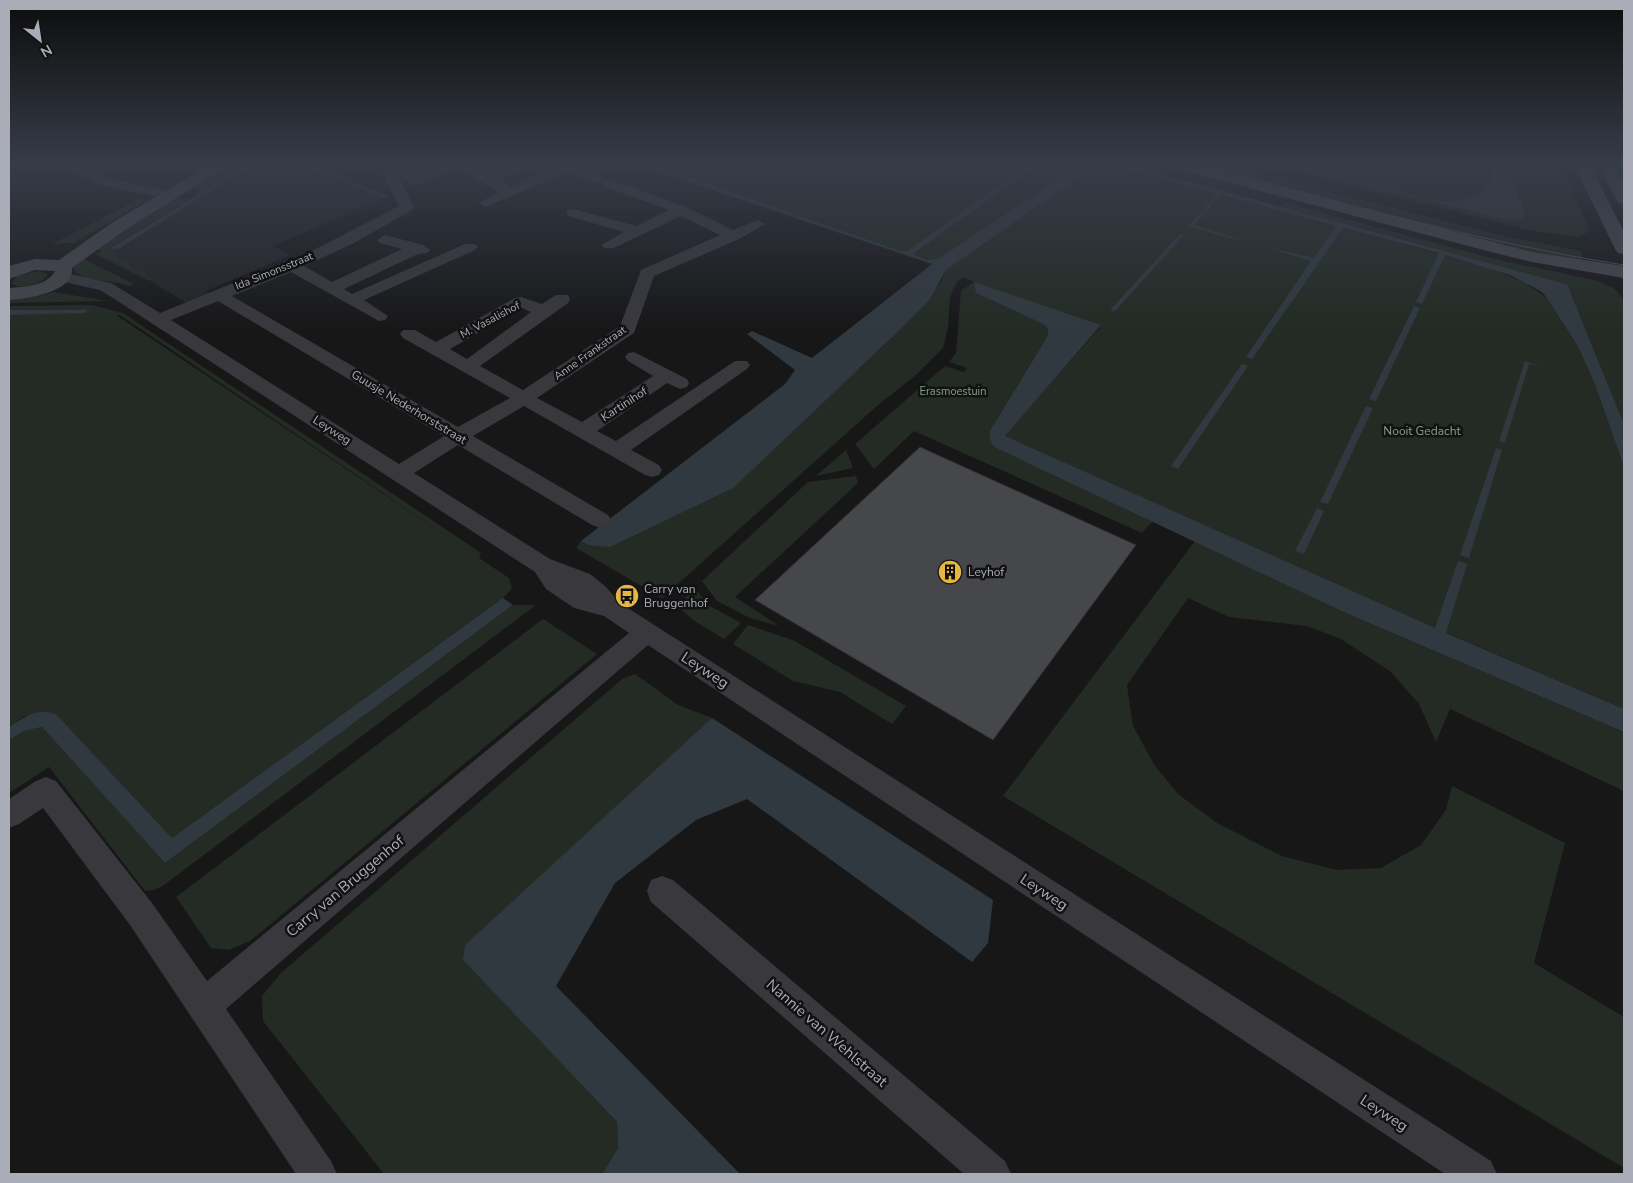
<svg xmlns="http://www.w3.org/2000/svg" width="1633" height="1183" viewBox="0 0 1633 1183" font-family="'Nunito Sans',sans-serif">
<rect width="100%" height="100%" fill="#171718"/>
<g fill="#232325">
<polygon points="255,163 301,163 385,198 273,246 290,255 206,291 217,298 195,308 150,281 153,280 112,254"/>
<polygon points="1505,163 1560,163 1575,197 1514,189"/>
</g>
<g fill="#232b24">
<polygon points="233,163 250,163 198,194 195,185"/>
<polygon points="648,163 1030,163 907,251 901,251"/>
<polygon points="1040,163 1083,163 938,260 927,260 913,254"/>
<polygon points="1100,163 1488,267 1523,282 1547,298 1577,345 1594,382 1624,467 1624,709 1358,595 1004,436 1101,326 976,293 1045,325 1048,330 1048,335 1017,386 994,447 1153,521 1142,533 914,431 874,469 855,444 945,366 964,372 967,368 949,362 956,353 961,291 974,282 964,277 957,282 950,296 948,328 943,348 916,375 877,406 662,598 576,548 581,541 588,545 859,369 903,327 941,282 946,270"/>
<polygon points="1177,163 1219,163 1495,234 1581,251 1583,263 1544,256"/>
<polygon points="1261,163 1276,163 1506,220 1526,215 1514,189 1575,197 1590,230 1580,237 1533,231"/>
<path d="M1289,163H1490C1500,193 1465,201 1442,202Z"/>
<polygon points="191,198 112,247 119,249 113,254 153,279 149,281 96,254 102,251 96,248 174,199"/>
<polygon points="139,199 147,200 74,243 52,244"/>
<polygon points="1286,203 1499,260 1599,281 1615,289 1624,300 1624,424 1567,284 1282,207"/>
<path d="M81,258L134,284L129,286C114,280 86,282 75,272L73,265Z"/>
<path d="M39,271L48,274C42,285 20,291 11,283L17,276Z"/>
<polygon points="54,292 108,301 9,303 9,300"/>
<polygon points="92,305 123,313 481,553 479,558 120,315 116,315 509,578 512,588 503,598 172,838 57,715 25,716 9,727 9,315 88,312 88,310 9,310 9,306"/>
<polygon points="846,450 853,468 816,476"/>
<polygon points="856,476 858,483 735,597 779,626 750,618 717,601 702,581 808,482"/>
<polygon points="1195,541 1348,614 1624,732 1624,791 1450,709 1436,742 1419,704 1391,672 1341,639 1307,626 1229,617 1188,598 1127,685 1133,726 1155,766 1178,794 1217,823 1282,856 1337,870 1381,868 1421,845 1446,810 1452,786 1565,843 1534,963 1624,1017 1624,1168 1003,796"/>
<polygon points="695,588 708,605 741,623 724,639 693,620 677,606"/>
<polygon points="513,605 536,605 164,885 154,890 145,891 49,767 9,793 9,740 24,731 42,727 165,863"/>
<polygon points="543,619 597,654 250,941 229,950 211,948 176,897"/>
<polygon points="748,625 793,640 906,706 892,724 840,692 793,681 733,644"/>
<polygon points="635,674 678,705 712,718 463,960 617,1122 618,1148 602,1174 384,1174 263,1021 262,996 281,973 622,679"/>
</g>
<g fill="#313940">
<polygon points="250,163 255,163 119,249 111,248"/>
<polygon points="301,163 309,163 389,197 385,198"/>
<polygon points="438,163 461,163 425,182 412,186 400,173"/>
<polygon points="632,163 648,163 901,251 907,251 1030,163 1040,163 913,254 927,260 938,259 1083,163 1100,163 946,270 930,299 903,327 733,488 610,547 588,545 581,541 785,384 795,370 747,334 752,331 812,358 932,264"/>
<polygon points="1119,163 1567,284 1624,424 1624,467 1594,382 1577,345 1547,298 1542,292 1510,275 1445,255 1422,304 1416,302 1439,253 1343,228 1252,359 1246,357 1311,261 1262,246 1314,258 1336,226 1221,195 1194,225 1239,239 1237,240 1188,226 1217,194 1116,166"/>
<path d="M1276,163H1289L1442,202C1465,201 1500,193 1490,163H1505L1526,215L1522,219L1506,220Z"/>
<polygon points="1180,234 1184,235 1115,311 1110,310"/>
<polygon points="974,282 1101,325 1005,436 1435,628 1458,561 1467,564 1446,633 1624,709 1624,732 1348,614 994,447 990,439 990,431 1048,335 1048,330 1045,325 976,293"/>
<polygon points="1414,306 1420,308 1376,401 1369,399"/>
<polygon points="9,310 89,310 85,313 9,315"/>
<polygon points="1525,361 1543,368 1529,364 1505,443 1499,441"/>
<polygon points="1242,364 1248,366 1178,469 1171,466"/>
<polygon points="1366,406 1373,408 1328,504 1320,502"/>
<polygon points="1496,448 1502,450 1469,558 1460,555"/>
<polygon points="1317,508 1324,511 1304,554 1295,551"/>
<path d="M503,598L513,605L165,863L42,727L24,731L9,740V727C24,717 39,706 57,715L172,838Z"/>
<polygon points="712,718 993,900 988,943 972,962 747,799 696,820 615,883 556,986 740,1174 602,1174 618,1148 617,1122 463,960 465,945"/>
</g>
<polygon fill="#46474b" stroke="#313134" points="920,447 1136,545 993,740 755,600"/>
<g fill="none" stroke-linecap="round" stroke-linejoin="round">
<g fill="#38383d" fill-rule="evenodd">
<polygon points="62,163 80,163 109,179 168,191 175,195 168,199 100,185"/>
<path d="M403,163H423L397,175L414,207L412,210L354,243L304,266L332,282L402,249L380,243L377,240L385,235L423,245L430,250L427,253L418,254L344,289L352,294L465,244H475L478,247L475,250L364,300L388,316L385,320L379,321L291,272L232,296L458,427L510,398L403,338L400,334L403,330H415L436,342L515,298L521,297L542,304L556,295H568L570,299L568,303L480,366L523,390L620,326L641,270L720,235L681,216L614,248H604L601,245L624,232L568,216L566,213L568,210L573,209L636,226L669,210L603,186L601,183L603,180H613L686,207L733,230L758,220L765,224L739,239L654,276L634,333L537,398L582,422L653,376L628,361L625,357L628,353L634,352L687,379L689,383L687,387L680,389L667,383L597,431L616,441L735,361H747L750,365L747,369L631,450L659,465L662,470L659,475L652,477L645,475L524,406L473,436L608,515L611,520L608,525L600,528L592,525L458,445L414,473L550,559L590,574L605,586L620,603L1491,1161L1497,1174H1445L648,645L226,1009L331,1161L337,1174H296L130,925L43,808L19,824L9,828V799L36,781L46,777L56,781L152,903L207,981L629,633L604,616L574,608L546,589L535,572L116,300L100,290L55,280L53,277L61,272L111,283L160,313L312,251L399,206L382,173L384,170ZM218,301L444,436L399,464L171,320ZM522,308L531,312L467,359L450,349Z"/>
<polygon points="460,163 470,163 491,174 514,163 532,163 501,180 511,187 554,167 548,163 568,163 600,176 602,179 595,183 566,172 486,207 479,203 499,192 460,169 458,166"/>
<polygon points="662,876 673,880 1005,1161 1011,1174 964,1174 651,902 647,891 651,880"/>
</g>
<g fill="#46474d" fill-rule="evenodd">
<path d="M213,163H232L125,230L72,268C75,292 26,299 9,300V288C23,287 48,286 55,271L35,270L9,279V266L35,259L59,260L113,222Z"/>
<polygon points="1163,163 1190,163 1532,252 1624,266 1624,278 1532,262 1491,252 1166,166"/>
<polygon points="1573,163 1589,163 1624,232 1624,254 1618,253 1615,249"/>
<polygon points="1597,163 1613,163 1624,184 1624,204 1618,203 1616,199"/>
</g>
<path stroke="#515258" stroke-width="1" d="M1193,163C1336,201 1478,242 1624,265"/>
</g>
<linearGradient id="sky" x2="0" y2="1"><stop stop-color="#0d0d0d"/><stop offset="0.5" stop-color="#363c48"/><stop offset="1" stop-color="#363c48" stop-opacity="0"/></linearGradient>
<rect width="1633" height="329" fill="url(#sky)"/>
<defs>
<g id="building-disc" transform="scale(1.25)"><circle r="9.5" fill="#e4b643" stroke="#121213"/><path d="M-4-6H4V6H1V3H-1V6H-4ZM-2.5-4.3h1.7v1.8h-1.7ZM.8-4.3h1.7v1.8H.8ZM-2.5-1h1.7V.8h-1.7ZM.8-1h1.7V.8H.8Z" fill="#111"/></g>
<g id="bus-disc" transform="scale(1.25)"><circle r="9.5" fill="#e4b643" stroke="#121213"/><path d="M-5-6H5V4H4V6H2V4H-2V6H-4V4H-5ZM-3.5-4V0h7V-4ZM-3.5 1.2v1.5H-2V1.2ZM2 1.2v1.5H3.5V1.2Z" fill="#111"/></g>
</defs>
<g fill-rule="evenodd">
<use href="#building-disc" x="950" y="572"/>
<use href="#bus-disc" x="627" y="596"/>
</g>
<g text-anchor="middle" dominant-baseline="central" stroke-width="5" stroke-linejoin="round" paint-order="stroke">
<g font-size="11" fill="#aaadb7" stroke="#121213">
<text transform="translate(274 271) rotate(-22)">Ida Simonsstraat</text>
<text transform="translate(490 320) rotate(-28)">M. Vasalishof</text>
<text transform="translate(590 353) rotate(-35)">Anne Frankstraat</text>
</g>
<g font-size="11" fill="#82a186" stroke="#121213">
<text x="953" y="391">Erasmoestuin</text>
</g>
<g font-size="12" fill="#aaadb7" stroke="#121213">
<text transform="translate(624 404) rotate(-33)">Kartinihof</text>
<text transform="translate(409 407) rotate(31)">Guusje Nederhorststraat</text>
<text transform="translate(332 430) rotate(33)">Leyweg</text>
</g>
<g font-size="12" fill="#82a186" stroke="#121213">
<text x="1422" y="431">Nooit Gedacht</text>
</g>
<g font-size="12" fill="#aaadb7" stroke="#121213" text-anchor="start">
<text x="968" y="572">Leyhof</text>
<text x="644" y="589">Carry van<tspan x="644" dy="14">Bruggenhof</tspan></text>
</g>
<g font-size="15" fill="#aaadb7" stroke="#121213">
<text transform="translate(705 670) rotate(33)">Leyweg</text>
<text transform="translate(345 886) rotate(-40)">Carry van Bruggenhof</text>
<text transform="translate(1044 892) rotate(33)">Leyweg</text>
<text transform="translate(827 1033) rotate(41)">Nannie van Wehlstraat</text>
<text transform="translate(1384 1113) rotate(33)">Leyweg</text>
</g>
</g>
<rect width="1633" height="1183" fill="none" stroke="#aaadb7" stroke-width="20"/>
<g transform="translate(40 40) rotate(150)" stroke="#121213" stroke-width="4" paint-order="stroke">
<path d="M0-4L9 19L0 12L-9 19Z" fill="#aaadb7"/>
<text y="-8" font-size="14" font-weight="bold" text-anchor="middle" fill="#aaadb7">N</text>
</g>
</svg>
